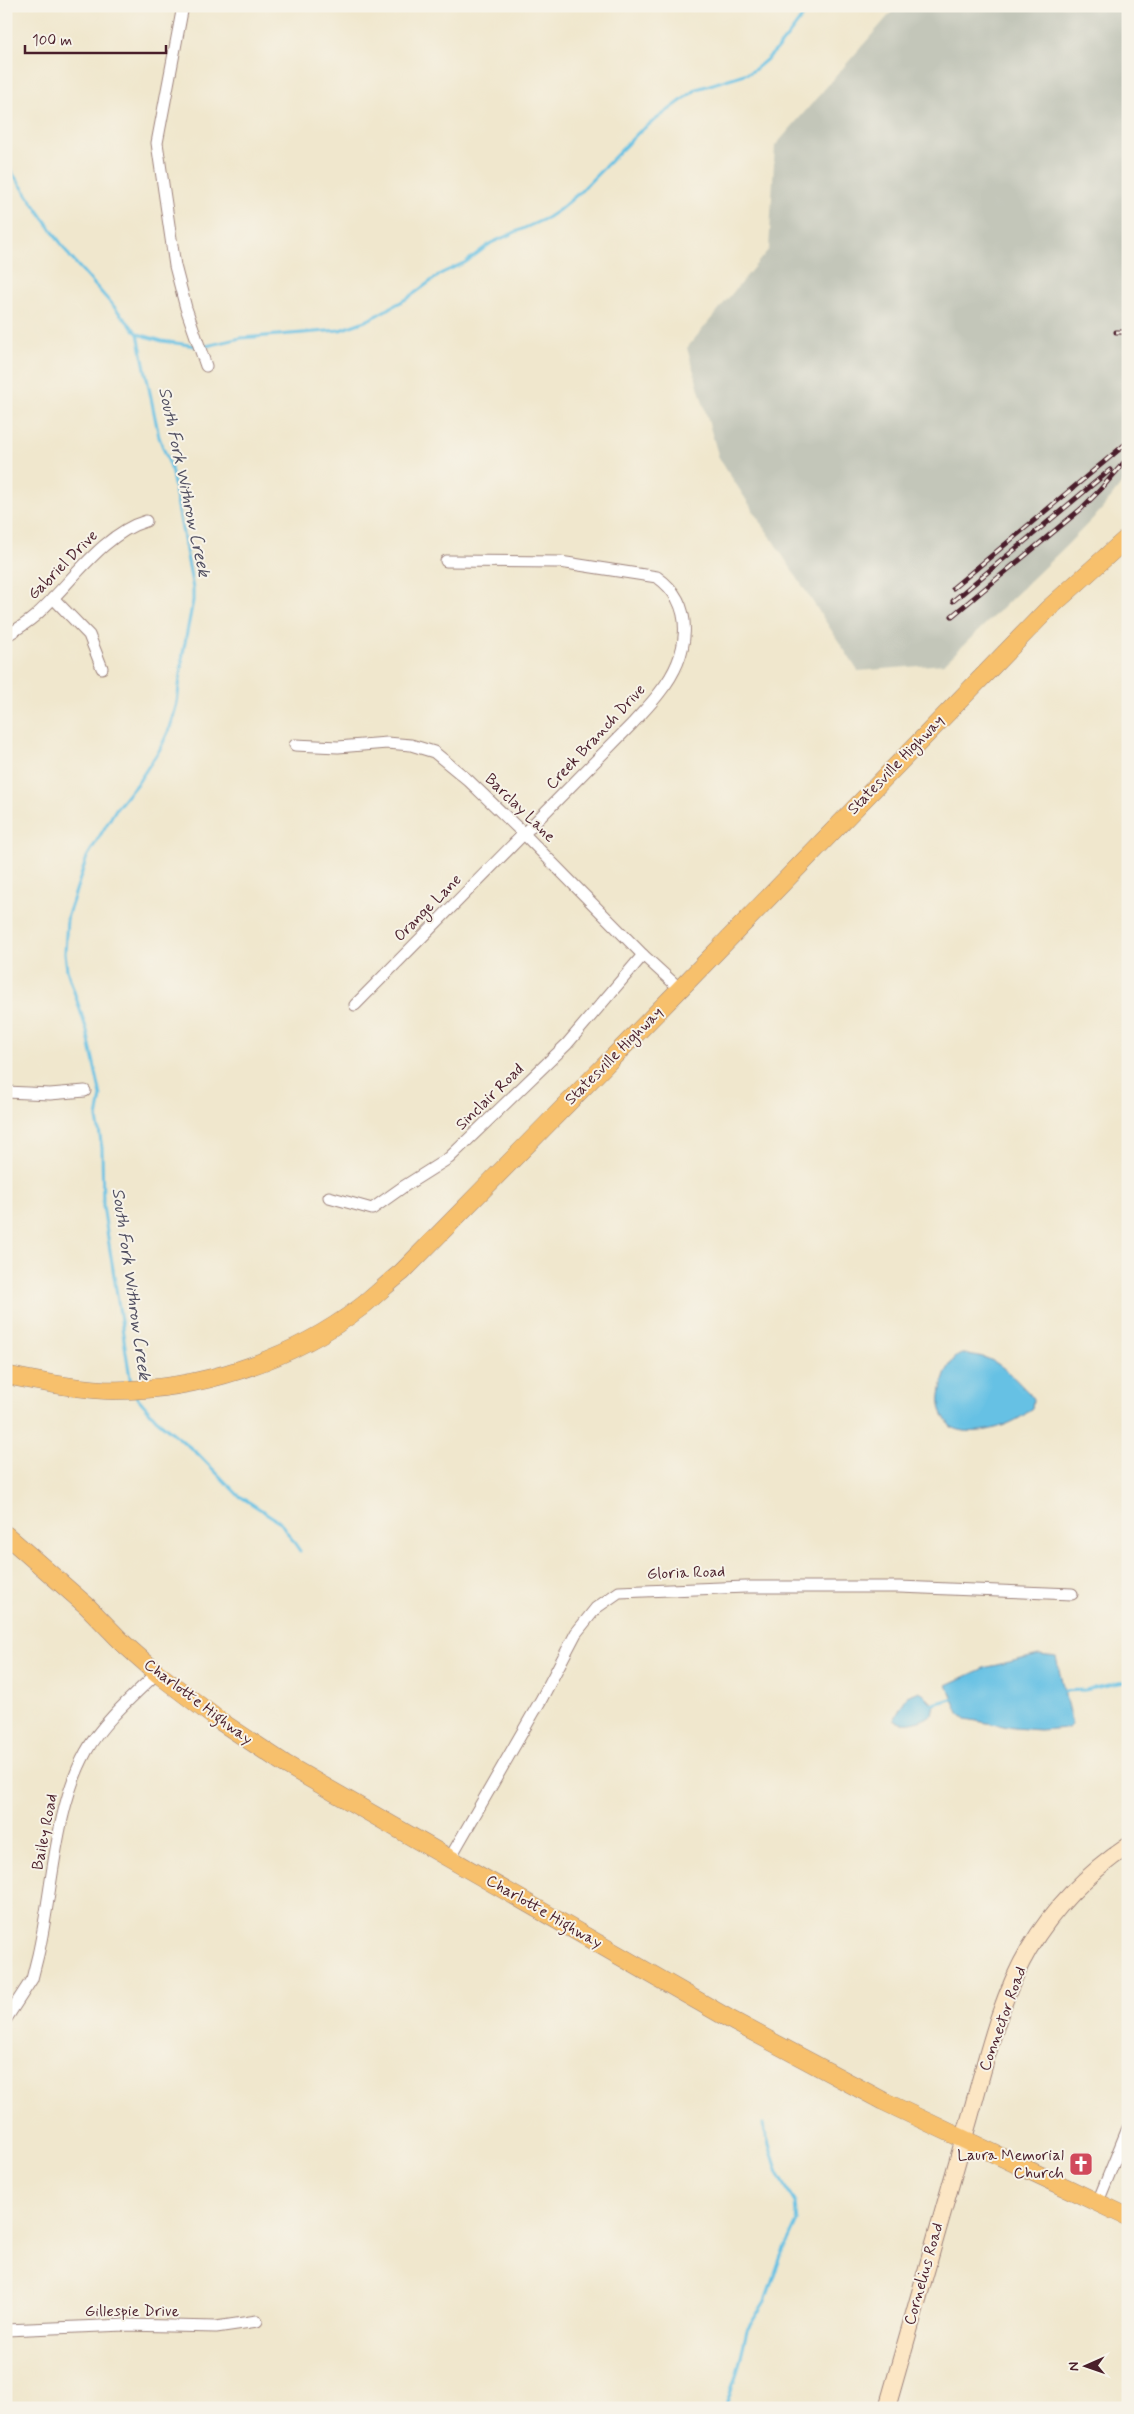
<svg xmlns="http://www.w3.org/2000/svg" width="1134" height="2414" viewBox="0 0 1134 2414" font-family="Mynerve,sans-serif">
<rect width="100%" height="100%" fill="#f7f3e8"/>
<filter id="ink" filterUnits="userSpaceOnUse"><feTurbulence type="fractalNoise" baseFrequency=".02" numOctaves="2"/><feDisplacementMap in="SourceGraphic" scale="10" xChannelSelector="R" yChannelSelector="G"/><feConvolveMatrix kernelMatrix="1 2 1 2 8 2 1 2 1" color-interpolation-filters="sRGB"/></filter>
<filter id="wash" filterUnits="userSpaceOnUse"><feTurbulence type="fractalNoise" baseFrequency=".0096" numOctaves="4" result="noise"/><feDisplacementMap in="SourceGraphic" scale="20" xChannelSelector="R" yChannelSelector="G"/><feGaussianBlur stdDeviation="1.12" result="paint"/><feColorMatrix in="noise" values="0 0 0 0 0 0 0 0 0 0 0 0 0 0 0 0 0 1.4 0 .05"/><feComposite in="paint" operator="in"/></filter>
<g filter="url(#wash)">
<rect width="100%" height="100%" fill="#f0e7cd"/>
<polygon fill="#c3c6b9" points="897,6 1128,6 1128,475 1102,509 1065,547 944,664 858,671 719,458 687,348 769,249 775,146"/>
<g fill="#66c1e4" stroke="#587088">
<path d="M962,1354C996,1355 1006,1370 1029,1393L1033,1399L1032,1408C1017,1425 971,1440 950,1426C946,1420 941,1413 940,1405C938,1392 947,1358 962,1354Z"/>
<polygon points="1039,1655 1056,1657 1072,1725 1068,1728 1039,1730 1014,1728 966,1719 959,1713 947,1685 984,1668"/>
<path d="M920,1691L934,1705L932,1714C923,1722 904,1727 894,1720L907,1696Z"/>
</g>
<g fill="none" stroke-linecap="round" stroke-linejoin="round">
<g stroke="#66c1e4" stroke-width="3">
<polyline points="6,164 71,258 138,334 159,437 171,468 193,589 193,601 183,653 177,703 170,728 160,749 139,781 116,809 87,857 67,918 65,953 67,970 87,1031 101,1096 97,1118 102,1148 103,1206 131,1384"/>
<polyline points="138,334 162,341 196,346"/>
<path d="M202,347L241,338L340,330L368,320L408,298L442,273L466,262L491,243L547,218L559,210L579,193L639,132L697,89L751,72C775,56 793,30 810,6"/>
<polyline points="136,1396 156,1419 198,1454 238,1495 280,1522 300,1551"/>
<polyline points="1060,1691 1085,1690 1128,1681"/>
<polyline points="930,1705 955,1698"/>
<polyline points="725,2408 737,2373 747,2330 765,2301 781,2256 797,2221 795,2203 778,2173 763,2125"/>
</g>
</g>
</g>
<g filter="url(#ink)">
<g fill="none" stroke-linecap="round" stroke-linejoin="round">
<g stroke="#9d837c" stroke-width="13">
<g id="street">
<polyline points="183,6 157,143 175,266 186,308 206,366"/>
<polyline points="53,598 89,635 102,668"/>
<path d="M6,636C16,630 26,624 35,616C68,587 103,533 146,521"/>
<polyline points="295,745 338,747 387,743 411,745 434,752 468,780 524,834 643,955 680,989"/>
<path d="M355,1005L632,724C641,714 652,703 660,692C688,657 698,606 657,577L560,562L446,561"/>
<polyline points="6,1092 50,1094 85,1091"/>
<polyline points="329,1197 372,1209 403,1187 449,1158 567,1044 643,955"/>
<polyline points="450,1858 542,1698 576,1633 596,1608 619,1592 746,1587 899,1587 1072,1594"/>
<path d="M6,2019L32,1979L38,1955C53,1890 54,1810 86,1752C100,1725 135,1694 157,1673"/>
<polyline points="1097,2204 1128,2128"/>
<polyline points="6,2330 125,2325 216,2327 257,2321"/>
</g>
</g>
<g stroke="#9d837c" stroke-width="18">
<path id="secondary" d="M887,2408C915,2311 942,2213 970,2117C986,2061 999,2000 1029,1949C1054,1907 1088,1873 1128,1846"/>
</g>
<g stroke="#9d837c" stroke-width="19">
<g id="primary">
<path d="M6,1375C39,1382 71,1388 104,1390C193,1393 291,1361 361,1307C375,1296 388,1283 402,1272L680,989L1047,610L1128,537"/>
<polyline points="6,1535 87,1606 124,1644 157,1673 217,1719 285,1764 733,2021 883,2101 1128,2217"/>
</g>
</g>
<use href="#street" stroke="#fff" stroke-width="11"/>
<use href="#secondary" stroke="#fce6c4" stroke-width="16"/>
<use href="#primary" stroke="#f7c06c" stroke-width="18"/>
<g stroke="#4a1f2b" stroke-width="5">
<g id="rail">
<polyline points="1116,332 1128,332"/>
<polyline points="953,588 1128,442"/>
<polyline points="953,601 1110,470"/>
<polyline points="952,616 1081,509 1100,490 1128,458"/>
</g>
</g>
<use href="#rail" stroke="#f7f3e8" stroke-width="3" stroke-dasharray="9" stroke-linecap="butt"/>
</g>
</g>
<defs>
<g id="church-square" transform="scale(1.25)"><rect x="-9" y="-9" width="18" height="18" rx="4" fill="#d1495b" stroke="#f7f3e8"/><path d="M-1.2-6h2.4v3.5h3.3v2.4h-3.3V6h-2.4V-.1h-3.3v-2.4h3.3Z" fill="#fff"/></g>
</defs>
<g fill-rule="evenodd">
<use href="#church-square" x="1081" y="2164"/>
</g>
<g text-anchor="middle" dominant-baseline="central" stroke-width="4" stroke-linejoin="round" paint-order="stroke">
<g font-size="16" fill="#4a1f2b" stroke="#f7f3e8">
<text transform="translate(63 565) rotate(-45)">Gabriel Drive</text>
<text transform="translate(596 737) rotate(-47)">Creek Branch Drive</text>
<text transform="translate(896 765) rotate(-46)">Statesville Highway</text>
<text transform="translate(520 808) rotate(44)">Barclay Lane</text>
<text transform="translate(428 908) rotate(-45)">Orange Lane</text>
<text transform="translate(614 1056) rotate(-45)">Statesville Highway</text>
<text transform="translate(490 1097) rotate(-44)">Sinclair Road</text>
<text transform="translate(686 1573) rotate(-2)">Gloria Road</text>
<text transform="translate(198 1702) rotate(37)">Charlotte Highway</text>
<text transform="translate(45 1832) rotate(-79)">Bailey Road</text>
<text transform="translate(544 1912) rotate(30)">Charlotte Highway</text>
<text transform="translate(1003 2019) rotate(-70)">Connector Road</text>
<text transform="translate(924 2274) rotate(-74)">Cornelius Road</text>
<text x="132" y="2311">Gillespie Drive</text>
</g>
<g font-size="16" fill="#4a1f2b" stroke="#f7f3e8" text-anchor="end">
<text x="1064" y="2155">Laura Memorial<tspan x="1064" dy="18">Church</tspan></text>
</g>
<g font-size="18" font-style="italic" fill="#525062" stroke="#f7f3e8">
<text transform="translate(184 482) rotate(78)">South Fork Withrow Creek</text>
<text transform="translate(131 1284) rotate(82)">South Fork Withrow Creek</text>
</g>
</g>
<rect width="1134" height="2414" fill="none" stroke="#f7f3e8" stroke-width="25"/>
<g transform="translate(1086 2366) rotate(268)" stroke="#f7f3e8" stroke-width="4" paint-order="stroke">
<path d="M0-4L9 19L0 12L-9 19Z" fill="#4a1f2b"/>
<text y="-8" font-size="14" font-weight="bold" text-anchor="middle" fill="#4a1f2b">N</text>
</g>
<path d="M25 45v8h141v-8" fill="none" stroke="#4a1f2b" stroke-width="2.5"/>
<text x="32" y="45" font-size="15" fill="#4a1f2b" stroke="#f7f3e8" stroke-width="4" paint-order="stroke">100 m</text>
</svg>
